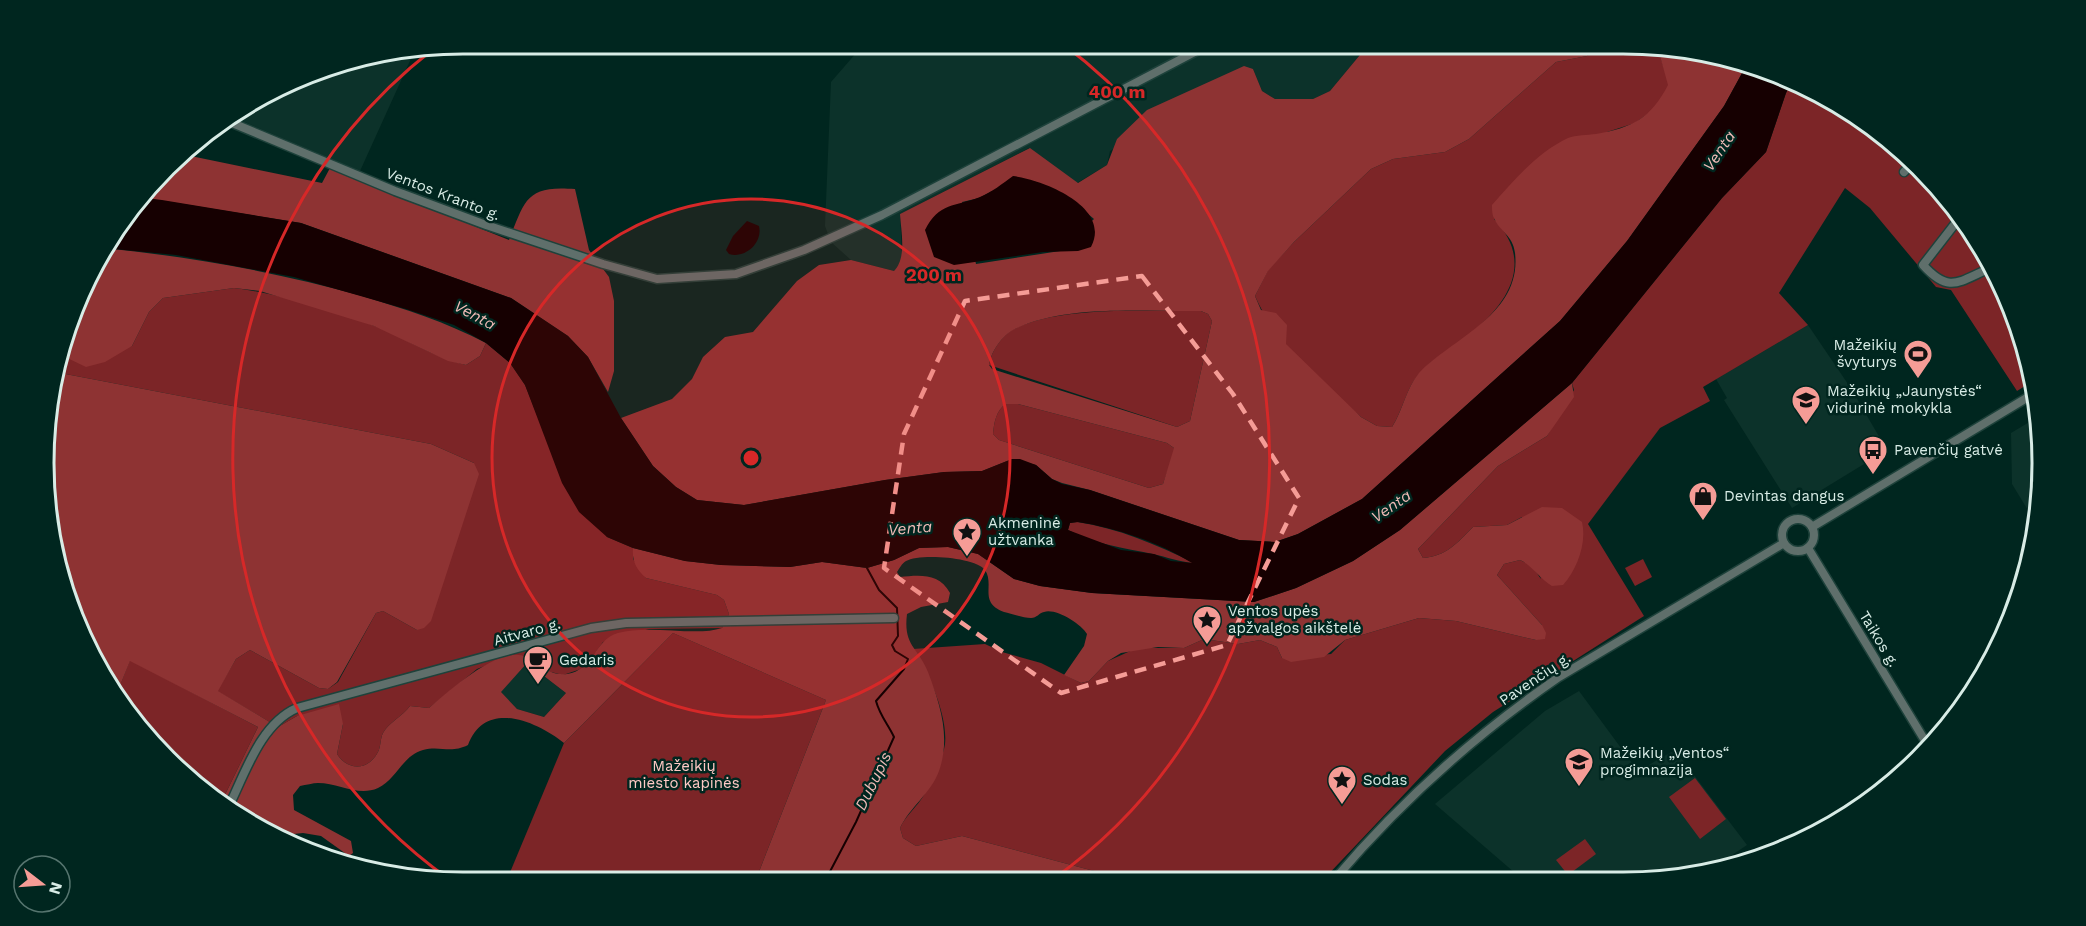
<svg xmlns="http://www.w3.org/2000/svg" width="2086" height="926" viewBox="0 0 2086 926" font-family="'Work Sans',sans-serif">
<rect width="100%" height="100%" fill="#00261f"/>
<g fill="#0c322a">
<polygon points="864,44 1369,44 1330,91 1313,99 1275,99 1262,91 1253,69 1110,151 1107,165 1077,183 1029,148 900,214 902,256 899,266 894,271 851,260 831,242 825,226 831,82"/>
<polygon points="414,52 360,171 230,116 254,100 328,66"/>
<polygon points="1808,325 1850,387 1887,450 1792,508 1724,400 1727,398 1716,379"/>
<polygon points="2038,417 2042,436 2037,525 2012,484 2011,433"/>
<polygon points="527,663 566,693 544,717 517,709 500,692"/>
<polygon points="1579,691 1638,771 1675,750 1747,845 1729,857 1738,863 1678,879 1522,879 1435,804 1545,711"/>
</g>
<g fill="#7c2527">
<path d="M1599,44H1623L1658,49L1669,85L1657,107L1635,123L1607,132L1494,219C1534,261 1510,302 1470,334C1454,347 1433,358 1419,374C1406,388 1403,410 1392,427L1377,426L1361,417C1322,383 1276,344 1255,296L1268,270L1294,242L1371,169L1393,159L1445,152L1469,139L1556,62L1587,56Z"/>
<path d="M1792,81C1806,88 1821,93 1834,101C1933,162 2013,264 2033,381L2017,391L1951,290L1936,287L1870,208L1845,188L1779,293L1808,325L1703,387L1710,401L1660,428L1588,524L1644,616L1493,712L1445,751L1323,880L1115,881L1094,871L962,836L916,846L903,838L900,828C906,815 917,807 924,795C931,781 943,759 945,744C948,715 928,672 913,649L985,644L1002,652L1041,663L1081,683L1089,681L1108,661L1137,648H1184L1204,639L1238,644L1260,640L1277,647L1282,658L1331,654L1345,640L1419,618L1456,621L1536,640L1542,625L1497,575L1504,564L1520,560L1532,566L1541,579L1522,517L1507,525L1473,527C1457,543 1447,556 1423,558L1418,549L1498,466L1547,436L1574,390L1572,383L1722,198L1766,152L1786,93Z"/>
<path d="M234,288C280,294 329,309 372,325C404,337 432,357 466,365L480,356L486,343L510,363L525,385L537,415L607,537L633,548V559L646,578L717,595L724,600L729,614L722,628L649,629L603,642L584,668L563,675L543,670L528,658L513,655L477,669L429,708L410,706C403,716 388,723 383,733C380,739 381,746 378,752C368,771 348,771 337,754L343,724L297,716L278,727L217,691L236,659L250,650L319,688L328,689L338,682L376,613L383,611L417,630L474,463L431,444L55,372L61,355L63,357L132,346L149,312L163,298Z"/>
<path d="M1201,311L1208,314L1212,321L1190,421L1177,427L989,365C991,352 1002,335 1014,329C1063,305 1147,312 1201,311Z"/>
<path d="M1006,404H1018L1167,443L1174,448V453L1163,484L1149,488L999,440L993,434C994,423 996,410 1006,404Z"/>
<path d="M1077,522C1118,528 1157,545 1194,563C1179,562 1167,557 1153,554C1124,548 1094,544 1068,530L1070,523Z"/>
<polygon points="1643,559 1652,577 1635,586 1625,568"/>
<polygon points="673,633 826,700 755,882 506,882 564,743"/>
<polygon points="130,660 258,727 221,803 187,779 117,693"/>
<polygon points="1695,778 1726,819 1700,839 1669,797"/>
<polygon points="1585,839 1596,854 1568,875 1556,860"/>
<polygon points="929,871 950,872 969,881 902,881"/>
</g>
<g fill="#8e3333" fill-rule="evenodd">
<path d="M1369,44H1599L1587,56L1556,62L1469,139L1445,152L1393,159L1371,169L1294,242L1268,271L1255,296L1261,310L1276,313L1287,325L1286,344L1361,417L1377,426L1392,427C1403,410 1406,388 1419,373C1454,337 1522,314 1515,253C1513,235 1499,231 1494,218C1492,215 1492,208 1492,205C1514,180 1538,152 1568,138C1576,135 1587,135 1596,134C1632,128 1651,118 1668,85L1658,49L1747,64L1724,106L1627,241L1560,321L1362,499L1298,534L1275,542L1239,540L1090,490L1062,483L1052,479L1036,465L1012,459L982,471L944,472L885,480L744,505L697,500L676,487L653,466L621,418L672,399L692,379L703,357L725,337L753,332L797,281L819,265L851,260L894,271C907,258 901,231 900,214L1030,148L1078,183L1107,165L1117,139L1147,110L1244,66L1253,69L1262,91L1275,99H1313L1330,91ZM992,191L1067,196L1094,219L1060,251L976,264L962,202L979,198ZM1201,311L1208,314L1212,321L1190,421L1177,427L992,369L989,365C991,352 1002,335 1015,329C1066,304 1145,312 1201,311ZM1006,404H1018L1167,443L1174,448L1163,484L1149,488L999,440L993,434C994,423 996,410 1006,404Z"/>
<path d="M181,154L322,183L330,168L509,240C525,200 526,185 575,189L589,250L609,277L614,301V371L608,392L588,357L568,336L511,298L301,223L145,198Z"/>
<path d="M104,248C192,257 277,272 362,296C405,309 446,322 486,343L480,356L466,365L448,361L374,326L260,291L234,288L163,298L149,312L132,346L105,362L86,367L61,355L100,254Z"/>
<path d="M55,372L431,444L474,463L479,474L431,621L424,628L417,630L383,611L376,613L337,682L328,689L319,688L250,650L236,659L218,691L278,727L297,716L339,704L343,724L337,754C348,771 368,771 378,752C381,746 380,739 383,733C388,723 403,716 410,706L429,708C448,692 500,644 526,657C540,664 549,676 567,674C594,670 594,640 618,633C650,624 696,637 722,628L729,614L724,600L717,595L646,578C636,569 632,561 633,548L685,561L721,565L790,567L822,562L867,568L894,560L919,548L948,547L978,554L1014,579L1040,586L1092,593L1254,602L1296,588L1353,561L1400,530L1572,383L1574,397L1547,436L1498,466L1418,549L1423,558C1447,556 1457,543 1473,527L1507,525L1542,507L1562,508L1582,522C1587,543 1577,569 1563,585L1552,586C1539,578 1533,566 1520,560L1504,564L1497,575L1542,625L1546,633L1545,639L1536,640L1456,621L1419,618L1345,640L1324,657L1291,662L1282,658L1277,647L1260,640L1238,644L1204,639L1184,648L1158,647L1121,653L1108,661L1089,681L1081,683L1064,675L1084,646L1087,634C1081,624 1056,608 1044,612C1039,613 1037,618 1031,618C1024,618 1012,614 1004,612C978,602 995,585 985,570C976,557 919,553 906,561C902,563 899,569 897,572L900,577C920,575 939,573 950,593L948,602L921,607L907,614C903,646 918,647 928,672C940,704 951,737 939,771C931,793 910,807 900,828L903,838L916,846L962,836L1094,871L1115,881H969L950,872L929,871L902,881L755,882L826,700L673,633L564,743C536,721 485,699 468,745C450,754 440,745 423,750C403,755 396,780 378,788C358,797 339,783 318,783C313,783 306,785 300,786L293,795L294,810L351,841L353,853L349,856L321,836L303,833L274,836L254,826L221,803L258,727L130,661L117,693L100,672L66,598L47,518L51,382ZM527,663L566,693L544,717L517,709L501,692Z"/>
</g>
<g fill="#160001" fill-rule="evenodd">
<path d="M1747,64L1758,66L1792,81L1786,93L1766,152L1722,198L1572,383L1400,530L1353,561L1296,588L1254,602L1092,593L1040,586L1014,579L978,554L948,547L919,548L894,560L867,568L822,562L790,567L721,565L685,561L633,548L607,537L579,512L562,483L525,385L510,363L486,343L454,325L406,309L294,277L176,255L104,248L145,198L162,200L301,223L511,298L568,336L588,357L621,418L653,466L676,487L697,500L744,505L885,480L944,472L982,471L1012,459H1020L1036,465L1052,479L1062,484L1090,490L1239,540L1275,542L1298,534L1362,499L1560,321L1627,241L1724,106ZM1078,522C1116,528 1159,542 1192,563L1171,561L1154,554L1121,550L1068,530L1070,523Z"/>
<path d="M1013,176C1044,180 1112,207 1091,247L1078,251L1043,252L954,265L934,257L925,230C939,202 955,207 980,197C992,192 1002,184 1013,176Z"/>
<path d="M747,221L759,226C763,243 745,259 729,254L726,250L733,236Z"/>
</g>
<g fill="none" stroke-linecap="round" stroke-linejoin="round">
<path stroke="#160001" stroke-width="2" d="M825,881L856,822L894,737C888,724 880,716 876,701L904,669L908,659L895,651L892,645L898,636L897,608L879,590L867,568"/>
<g stroke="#1e423b" stroke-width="11">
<g id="minor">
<polyline points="225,120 395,191 486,225 603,264 657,279 736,274 804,250 882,215 1210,44"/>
<polyline points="1904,172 1913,162"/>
<path d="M1961,216L1923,265C1950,295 1959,281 1993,267"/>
<circle cx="1798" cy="535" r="16"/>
<polyline points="1812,527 2035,393"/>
<polyline points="1808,548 1927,744"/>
<path d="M228,808C245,774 260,724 297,708L591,628L626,623L894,618"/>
<path d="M1334,880C1400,802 1475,735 1559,677L1784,543"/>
</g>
</g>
<use href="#minor" stroke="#5f6f6b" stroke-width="8"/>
</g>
<path fill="none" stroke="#f59c96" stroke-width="4.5" stroke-dasharray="12 8" stroke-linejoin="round" d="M1142,276L1233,394L1299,498L1227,645L1061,693L884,568L904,434L965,301Z"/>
<circle cx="751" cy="458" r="259" fill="#d62828" fill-opacity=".12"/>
<g fill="none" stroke="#d62828" stroke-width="3">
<circle cx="751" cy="458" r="259"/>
<path d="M450 880A518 518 0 0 1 432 50M1063 44A518 518 0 0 1 1052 880"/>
</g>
<defs>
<g id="stadium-pin" transform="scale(1.5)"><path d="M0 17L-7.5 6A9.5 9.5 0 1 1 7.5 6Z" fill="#f59c96" stroke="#00261f"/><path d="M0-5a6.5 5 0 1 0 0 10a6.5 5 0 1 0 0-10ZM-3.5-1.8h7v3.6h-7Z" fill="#111"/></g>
<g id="school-pin" transform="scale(1.5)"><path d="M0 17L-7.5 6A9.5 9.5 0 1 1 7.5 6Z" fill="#f59c96" stroke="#00261f"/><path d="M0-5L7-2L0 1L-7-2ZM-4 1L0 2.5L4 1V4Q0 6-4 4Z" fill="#111"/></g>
<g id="bus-pin" transform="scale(1.5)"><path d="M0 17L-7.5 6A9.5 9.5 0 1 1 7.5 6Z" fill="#f59c96" stroke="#00261f"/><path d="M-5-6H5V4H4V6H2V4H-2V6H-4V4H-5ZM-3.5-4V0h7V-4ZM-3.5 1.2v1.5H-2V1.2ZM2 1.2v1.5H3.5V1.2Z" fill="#111"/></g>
<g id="shop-pin" transform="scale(1.5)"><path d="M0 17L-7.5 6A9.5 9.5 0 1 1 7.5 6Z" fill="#f59c96" stroke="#00261f"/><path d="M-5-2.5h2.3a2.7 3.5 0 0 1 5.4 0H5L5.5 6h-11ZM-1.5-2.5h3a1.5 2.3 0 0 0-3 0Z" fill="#111"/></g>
<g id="sight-pin" transform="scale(1.5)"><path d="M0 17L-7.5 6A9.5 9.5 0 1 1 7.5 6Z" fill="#f59c96" stroke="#00261f"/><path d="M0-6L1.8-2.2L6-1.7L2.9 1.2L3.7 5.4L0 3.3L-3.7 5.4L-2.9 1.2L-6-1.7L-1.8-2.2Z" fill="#111"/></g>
<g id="cafe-pin" transform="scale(1.5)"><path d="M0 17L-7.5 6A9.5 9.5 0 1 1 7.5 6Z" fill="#f59c96" stroke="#00261f"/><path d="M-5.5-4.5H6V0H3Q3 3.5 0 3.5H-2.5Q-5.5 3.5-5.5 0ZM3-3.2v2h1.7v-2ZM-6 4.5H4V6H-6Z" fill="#111"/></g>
</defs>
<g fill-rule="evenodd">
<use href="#stadium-pin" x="1918" y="354"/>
<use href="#school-pin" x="1806" y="400"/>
<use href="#bus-pin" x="1873" y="450"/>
<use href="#shop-pin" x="1703" y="496"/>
<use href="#sight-pin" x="967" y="532"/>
<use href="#sight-pin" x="1207" y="620"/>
<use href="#cafe-pin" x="538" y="660"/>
<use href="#school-pin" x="1579" y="762"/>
<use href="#sight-pin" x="1342" y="780"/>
</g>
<g text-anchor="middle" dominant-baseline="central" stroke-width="5" stroke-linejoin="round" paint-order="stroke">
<g font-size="15" fill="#d8ece6" stroke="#00261f">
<text transform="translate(443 194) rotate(21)">Ventos Kranto g.</text>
<text transform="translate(527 632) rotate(-15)">Aitvaro g.</text>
<text transform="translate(1879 639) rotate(59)">Taikos g.</text>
<text transform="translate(1535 679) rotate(-34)">Pavenčių g.</text>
</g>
<g font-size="15" fill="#d8ece6" stroke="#00261f" text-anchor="start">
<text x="1897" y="345" text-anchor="end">Mažeikių<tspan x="1897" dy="17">švyturys</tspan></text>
<text x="1827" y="391">Mažeikių „Jaunystės“<tspan x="1827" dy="17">vidurinė mokykla</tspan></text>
<text x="1894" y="450">Pavenčių gatvė</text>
<text x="1724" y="496">Devintas dangus</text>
<text x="988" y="523">Akmeninė<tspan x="988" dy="17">užtvanka</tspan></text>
<text x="1228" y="611">Ventos upės<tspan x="1228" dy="17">apžvalgos aikštelė</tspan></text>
<text x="559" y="660">Gedaris</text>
<text x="1600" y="753">Mažeikių „Ventos“<tspan x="1600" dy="17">progimnazija</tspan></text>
<text x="1363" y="780">Sodas</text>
</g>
<g font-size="15" fill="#ffc9c5" stroke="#00261f">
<text x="684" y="766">Mažeikių<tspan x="684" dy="17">miesto kapinės</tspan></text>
</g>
<g font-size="16" font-style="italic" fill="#f0bbb7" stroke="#00261f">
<text transform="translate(1719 151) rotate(-56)">Venta</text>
<text transform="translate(475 315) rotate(28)">Venta</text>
<text transform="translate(1391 506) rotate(-35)">Venta</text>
<text transform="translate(910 528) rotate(-5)">Venta</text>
<text transform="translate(873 781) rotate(-64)">Dubupis</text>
</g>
</g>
<path d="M0 0H2086V926H0ZM463 54H1623A409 409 0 0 1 2032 463V463A409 409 0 0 1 1623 872H463A409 409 0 0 1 54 463V463A409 409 0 0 1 463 54Z" fill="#00261f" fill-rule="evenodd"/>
<path fill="none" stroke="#d8ece6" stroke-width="3" d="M463 54H1623A409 409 0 0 1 2032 463V463A409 409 0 0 1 1623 872H463A409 409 0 0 1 54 463V463A409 409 0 0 1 463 54Z"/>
<circle cx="751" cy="458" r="9" fill="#d62828" stroke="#00261f" stroke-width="3"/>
<g font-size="18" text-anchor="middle" font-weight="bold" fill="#d62828" stroke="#00261f" stroke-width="5" stroke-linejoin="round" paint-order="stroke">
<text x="1117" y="98">400 m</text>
<text x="934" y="281">200 m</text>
</g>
<g transform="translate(42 884) rotate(107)"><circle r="28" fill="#00261f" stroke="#56756f" stroke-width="1.5"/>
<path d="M0-4.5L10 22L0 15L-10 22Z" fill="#f59c96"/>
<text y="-9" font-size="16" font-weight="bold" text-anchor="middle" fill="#d8ece6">N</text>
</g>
</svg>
